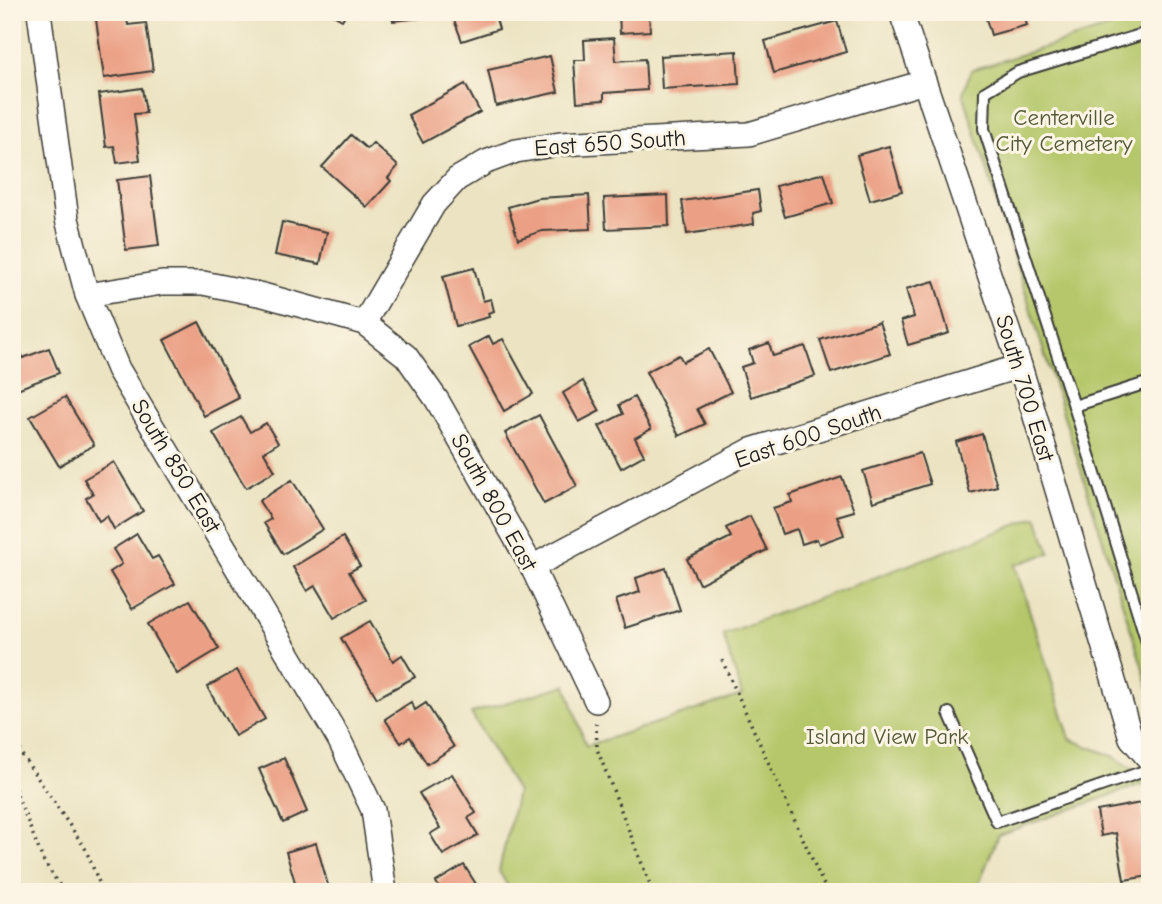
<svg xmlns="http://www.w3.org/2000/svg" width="1162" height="904" viewBox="0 0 1162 904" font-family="'Comic Neue',sans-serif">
<rect width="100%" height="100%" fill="#fcf5e5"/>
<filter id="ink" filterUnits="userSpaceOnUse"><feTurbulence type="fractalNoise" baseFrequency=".0143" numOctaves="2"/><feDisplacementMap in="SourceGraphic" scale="14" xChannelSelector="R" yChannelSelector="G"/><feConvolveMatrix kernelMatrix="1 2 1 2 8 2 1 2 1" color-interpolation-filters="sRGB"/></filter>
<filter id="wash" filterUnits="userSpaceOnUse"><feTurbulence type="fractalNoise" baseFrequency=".00686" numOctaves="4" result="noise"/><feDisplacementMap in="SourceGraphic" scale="28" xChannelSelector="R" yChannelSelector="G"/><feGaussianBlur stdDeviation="1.57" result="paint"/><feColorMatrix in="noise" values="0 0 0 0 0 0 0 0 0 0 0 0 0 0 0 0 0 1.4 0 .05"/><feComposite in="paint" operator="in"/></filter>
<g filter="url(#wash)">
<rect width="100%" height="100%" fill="#ebe3c1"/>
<g fill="#b5c76a" stroke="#687243" stroke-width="2">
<polygon points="1150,15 1150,691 963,93 971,70"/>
<polygon points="1037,517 1050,553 1015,565 1070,739 1115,757 1148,782 998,835 976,892 511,892 499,871 517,792 471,713 566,685 586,746 742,695 723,634"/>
</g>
<g id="blocks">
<g fill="#eba085">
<polygon points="95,12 126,12 128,25 146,23 153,71 104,78"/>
<polygon points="328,12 347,12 342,20"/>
<polygon points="392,12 419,12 420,18 393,21"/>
<polygon points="467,12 494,12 499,29 462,41 453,17"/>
<polygon points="504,12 527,12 527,13 506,19"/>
<polygon points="619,12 649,12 650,31 620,33"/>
<polygon points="984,12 1023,12 1027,25 991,35"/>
<polygon points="837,21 846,52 774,73 765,41"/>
<polygon points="614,38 616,61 645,59 647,90 604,93 604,100 577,102 574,60 585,60 584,40"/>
<polygon points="737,51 739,84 662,89 660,56"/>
<polygon points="550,56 558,92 496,106 488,70"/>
<polygon points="465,84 480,112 423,143 408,115"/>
<polygon points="142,88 146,113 134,114 140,160 117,163 114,146 106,147 99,94"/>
<polygon points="351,135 367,149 373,143 398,166 388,178 391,181 367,207 322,167"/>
<polygon points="889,146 902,191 870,200 857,155"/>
<polygon points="824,173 833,203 785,217 776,186"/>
<polygon points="150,176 159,246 126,250 117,180"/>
<polygon points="758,190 761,211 753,213 754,224 687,234 682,201"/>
<polygon points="589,195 591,229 542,231 518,239 508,207 538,198"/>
<polygon points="668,195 669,226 606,229 604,198"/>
<polygon points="282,222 327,232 320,264 275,255"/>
<polygon points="13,264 21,298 12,300 12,265"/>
<polygon points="474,268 483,301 491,299 494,311 488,313 489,317 456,326 443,276"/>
<polygon points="934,281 949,333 908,345 901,321 914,317 906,289"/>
<polygon points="199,322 239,398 204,416 164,340"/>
<polygon points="879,322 890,354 831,373 820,340"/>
<polygon points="12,331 23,358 49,348 59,373 12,391"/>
<polygon points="489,336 493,344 503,339 533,394 504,411 469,347"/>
<polygon points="769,343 773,356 805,346 815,376 751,397 741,367 753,363 749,350"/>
<polygon points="709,349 731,392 697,409 705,424 679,436 646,372 679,355 683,362"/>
<polygon points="583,381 600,411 579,422 563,393"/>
<polygon points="65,397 94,445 59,466 30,417"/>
<polygon points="634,397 651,429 635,438 644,455 621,468 599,426 623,414 619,405"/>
<polygon points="539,415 577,486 544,504 505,433"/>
<polygon points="241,417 250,432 266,423 278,443 264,452 275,471 246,488 213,433"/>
<polygon points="982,434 997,486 970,493 956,442"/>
<polygon points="920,453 930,484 873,502 863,471"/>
<polygon points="114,462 143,511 114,529 107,516 99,521 86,498 93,494 84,479"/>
<polygon points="842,477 854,511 837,516 844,535 819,544 817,539 802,544 797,529 782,534 773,508 792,502 790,495"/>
<polygon points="292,480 323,529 283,554 264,523 271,519 259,501"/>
<polygon points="750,516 767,550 699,584 687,559 731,537 726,528"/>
<polygon points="137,534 152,559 158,556 175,584 132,609 110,572 122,564 113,549"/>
<polygon points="343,537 360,566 349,572 366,600 334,618 315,586 307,591 293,567"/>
<polygon points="666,568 680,610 625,628 616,600 640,592 636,578"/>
<polygon points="190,600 219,649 177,674 148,624"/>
<polygon points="370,621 393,661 402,655 415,677 377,698 341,638"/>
<polygon points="237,670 265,719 235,736 207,687"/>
<polygon points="411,702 415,710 426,703 454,747 427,764 410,737 401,743 385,719"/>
<polygon points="284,758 307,812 283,823 259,769"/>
<polygon points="452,774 476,813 468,818 478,835 443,855 430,834 440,828 419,793"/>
<polygon points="1141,803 1150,855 1150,876 1124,880 1116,833 1101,836 1097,811"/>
<polygon points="316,843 330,892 298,892 286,852"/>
<polygon points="464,865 481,892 442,892 436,882"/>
</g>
</g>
</g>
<g filter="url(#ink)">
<use href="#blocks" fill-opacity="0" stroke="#3b3a35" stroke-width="2"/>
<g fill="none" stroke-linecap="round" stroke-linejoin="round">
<g stroke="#3b3a35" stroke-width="14">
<g id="service">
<polyline points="1150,32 1018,72 985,92 984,129 1074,406 1150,652"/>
<polyline points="1074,406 1150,382"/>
<polyline points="949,713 997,822 1150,769"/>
</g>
</g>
<g stroke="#3b3a35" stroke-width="26">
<g id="minor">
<polyline points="39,12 67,219 87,295 118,369 339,739 373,810 385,892"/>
<polyline points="901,12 1020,366 1131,738 1150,760"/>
<polyline points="87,295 162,283 203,283 263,295 364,323 434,204 457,179 486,162 516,151 560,144 749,134 924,82"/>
<polyline points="364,323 406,356 437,400 532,567 596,701"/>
<polyline points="532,567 751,450 1020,366"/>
</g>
</g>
<g stroke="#3b3a35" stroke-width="3.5" stroke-dasharray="2 5" stroke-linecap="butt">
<polyline points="722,660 827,892"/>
<polyline points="12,715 17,725 20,752 85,848 103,892"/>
<polyline points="596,723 597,749 653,892"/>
<polyline points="12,782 43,860 64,892"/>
</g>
<use href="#service" stroke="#fff" stroke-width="10"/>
<use href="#minor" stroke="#fff" stroke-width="23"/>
</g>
</g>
<g text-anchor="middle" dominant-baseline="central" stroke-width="6" stroke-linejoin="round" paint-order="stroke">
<g font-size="23" fill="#525837" stroke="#fcf5e5">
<text x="1064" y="117">Centerville<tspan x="1064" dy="26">City Cemetery</tspan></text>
<text x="887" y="736">Island View Park</text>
</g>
<g font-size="23" fill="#1c1c1c" stroke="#fcf5e5">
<text transform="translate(610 143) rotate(-4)">East 650 South</text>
<text transform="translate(1025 388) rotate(73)">South 700 East</text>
<text transform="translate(808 436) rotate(-19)">East 600 South</text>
<text transform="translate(176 466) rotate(59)">South 850 East</text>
<text transform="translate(494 502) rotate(61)">South 800 East</text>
</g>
</g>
<rect width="1162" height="904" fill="none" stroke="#fcf5e5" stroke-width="42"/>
</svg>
